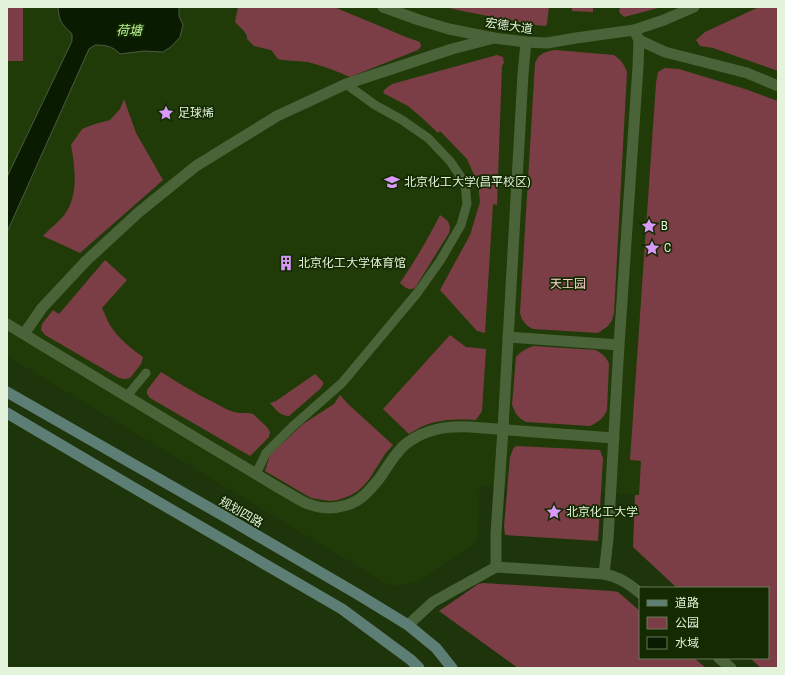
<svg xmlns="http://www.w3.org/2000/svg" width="785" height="675" viewBox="0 0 785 675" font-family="'Archivo Narrow','Noto Sans SC',sans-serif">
<rect width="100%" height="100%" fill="#1e340b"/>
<polygon fill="#203a08" points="7,7 778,7 778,668 761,668 750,658 768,658 768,588 677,588 633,547 635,495 480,486 477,538 473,545 416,582 403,585 389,585 7,356"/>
<g fill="#7c3e46">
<rect x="7" y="7" width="16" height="54"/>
<polygon points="238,7 334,7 406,37 420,42 421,46 418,50 350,77 328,68 308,62 282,60 278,59 271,50 254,46 247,39 247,36 244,31 235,22"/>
<polygon points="446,7 549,7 547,23 546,26 535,25 457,10"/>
<polygon points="572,7 593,7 593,12 572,11"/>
<polygon points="620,7 662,7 624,17 619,12"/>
<polygon points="759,7 778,7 778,71 713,48 700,46 696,40 705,32"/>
<path d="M555,50L614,55C621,60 624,64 627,72L614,313L612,320L608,326L598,333L533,329C525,325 522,321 520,313L535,63C538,54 546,51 555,50Z"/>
<polygon points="497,55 503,57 504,63 502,66 497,205 493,204 485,333 477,331 440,290 470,235 480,202 478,184 467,159 440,131 438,133 421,117 408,106 383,93 385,89 392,84"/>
<polygon points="665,68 679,69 745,89 778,101 778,668 761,668 750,658 768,658 768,588 677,588 633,547 635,495 639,495 641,461 630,460 656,83 658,72"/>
<path d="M124,99L136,133L163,180L80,253L43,236C49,229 59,222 65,214C79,194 75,168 71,145L82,129L95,124L110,120L120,109Z"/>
<path d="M440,215C447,220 452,223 449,233L415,288C408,291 405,287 400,283C415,261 428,239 440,215Z"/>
<path d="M105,260L127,280L102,308C105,314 108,323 112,328C119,339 132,349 143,357L141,364L130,378L125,379L119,378L45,335L41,330L42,324L53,310L59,314Z"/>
<path d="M450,335L466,347L486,349L482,411L476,420C461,419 440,419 426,425C420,427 414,431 409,434L383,409Z"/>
<path d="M534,346L596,350C602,354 607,357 609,364L607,410C604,418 597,423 590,426L526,422L521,419L516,414L512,405L516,357C520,352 527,348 534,346Z"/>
<path d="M161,372C180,384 195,393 215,403C221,406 227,410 234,412C241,414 247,412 253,414L267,427L270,432L269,437L250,456L150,398L147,394V390Z"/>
<path d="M315,374L323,382V385L320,389L289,416C280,416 275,409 270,403L276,401Z"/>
<polygon points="340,395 348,404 393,445 385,454 370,478 365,484 358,491 349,496 338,500 330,501 311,498 265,471 270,455 303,424 334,404"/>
<polygon points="516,446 600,450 603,458 598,541 505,535 504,526 510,457 513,449"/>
<polygon points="484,583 612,591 618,592 640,611 640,658 694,658 706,668 518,668 439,611 474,587 478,584"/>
</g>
<path fill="#091b00" stroke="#4b5c42" d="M58,7H179V16L183,25L180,37L172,46L163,52L144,51L120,54C113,46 105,45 95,45L89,49L7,232V177L72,41V34C62,24 59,22 58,7Z"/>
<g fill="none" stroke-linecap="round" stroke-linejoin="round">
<g stroke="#4a6339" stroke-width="9">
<polyline points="127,396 146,373"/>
<polyline points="256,474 266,453 293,426 342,383 418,292 440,261 461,225 467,204 465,183 450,161 428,138 402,120 375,105 346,84"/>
</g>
<g stroke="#4a6339" stroke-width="11">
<polyline points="383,7 419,20 449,29 494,38 526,42 547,43 576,38 634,30 664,20 694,7"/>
<polyline points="639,40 665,52 747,73 778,86"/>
<path d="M7,324C74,365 142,405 209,446C233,460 256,474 279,488C289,493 298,500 308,504C321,509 334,509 347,505C361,501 370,490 379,479C387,468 396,451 407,443C426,429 446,426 470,427L614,438"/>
<polyline points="24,334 42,308 86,261 139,212 196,166 277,116 346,84 452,49 494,38"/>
<polyline points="508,337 619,345"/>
<polyline points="496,567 496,533 503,429 523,74 526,42"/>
<polyline points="604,574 608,539 619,345 638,67 639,40 634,30"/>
<path d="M408,625L433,602L496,567L604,574C619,577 628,583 640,593"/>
<polyline points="719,658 731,668"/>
</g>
<g stroke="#5d7e74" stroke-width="11">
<polyline points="7,392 229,519 359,595 408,625 436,648 452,668"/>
<polyline points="7,413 129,485 342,609 411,660 419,668"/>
</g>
</g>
<defs>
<g id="sight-bare" transform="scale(1.2)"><path d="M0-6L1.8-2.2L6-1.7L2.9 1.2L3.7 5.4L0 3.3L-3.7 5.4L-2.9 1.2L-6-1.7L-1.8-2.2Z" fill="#d89af8" stroke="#142a01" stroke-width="2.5" paint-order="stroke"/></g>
<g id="university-bare" transform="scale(1.2)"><path d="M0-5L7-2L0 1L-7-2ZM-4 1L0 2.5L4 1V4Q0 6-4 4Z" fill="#d89af8" stroke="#142a01" stroke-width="2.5" paint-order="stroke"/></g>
<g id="building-bare" transform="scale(1.2)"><path d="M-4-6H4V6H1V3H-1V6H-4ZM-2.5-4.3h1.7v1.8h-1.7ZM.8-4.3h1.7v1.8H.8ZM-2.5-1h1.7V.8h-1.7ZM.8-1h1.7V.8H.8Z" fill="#d89af8" stroke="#142a01" stroke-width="2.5" paint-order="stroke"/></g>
</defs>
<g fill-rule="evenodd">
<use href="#sight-bare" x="166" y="113"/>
<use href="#university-bare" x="392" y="182"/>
<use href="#sight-bare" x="649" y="226"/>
<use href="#sight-bare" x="652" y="248"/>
<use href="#building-bare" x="286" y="263"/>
<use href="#sight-bare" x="554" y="512"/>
</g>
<g text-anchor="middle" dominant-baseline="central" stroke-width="3.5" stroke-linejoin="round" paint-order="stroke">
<g font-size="12" fill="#e4f3db" stroke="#142a01">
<text transform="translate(509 26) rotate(8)">宏德大道</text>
<text transform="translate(241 512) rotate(30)">规划四路</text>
</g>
<g font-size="12" fill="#e4f3db" stroke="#142a01" text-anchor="start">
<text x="178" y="113">足球烯</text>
<text x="404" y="182">北京化工大学(昌平校区)</text>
<text x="661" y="226">B</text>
<text x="664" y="248">C</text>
<text x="298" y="263">北京化工大学体育馆</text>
<text x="566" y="512">北京化工大学</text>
</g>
<g font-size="12" fill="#fed0d3" stroke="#142a01">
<text x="568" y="284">天工园</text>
</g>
<g font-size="13" font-style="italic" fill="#bcf398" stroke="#142a01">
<text x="129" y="30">荷塘</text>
</g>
</g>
<rect width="785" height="675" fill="none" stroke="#e4f3db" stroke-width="16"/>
<rect x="639" y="587" width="130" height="72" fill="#142a01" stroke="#677a58"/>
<rect x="647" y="600" width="20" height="6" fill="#5d7e74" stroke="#677a58"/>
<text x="675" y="607" font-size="12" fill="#e4f3db">道路</text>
<rect x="647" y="617" width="20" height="12" fill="#7c3e46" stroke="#677a58"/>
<text x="675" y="627" font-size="12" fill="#e4f3db">公园</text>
<rect x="647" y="637" width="20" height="12" fill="#091b00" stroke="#677a58"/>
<text x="675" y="647" font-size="12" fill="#e4f3db">水域</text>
</svg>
